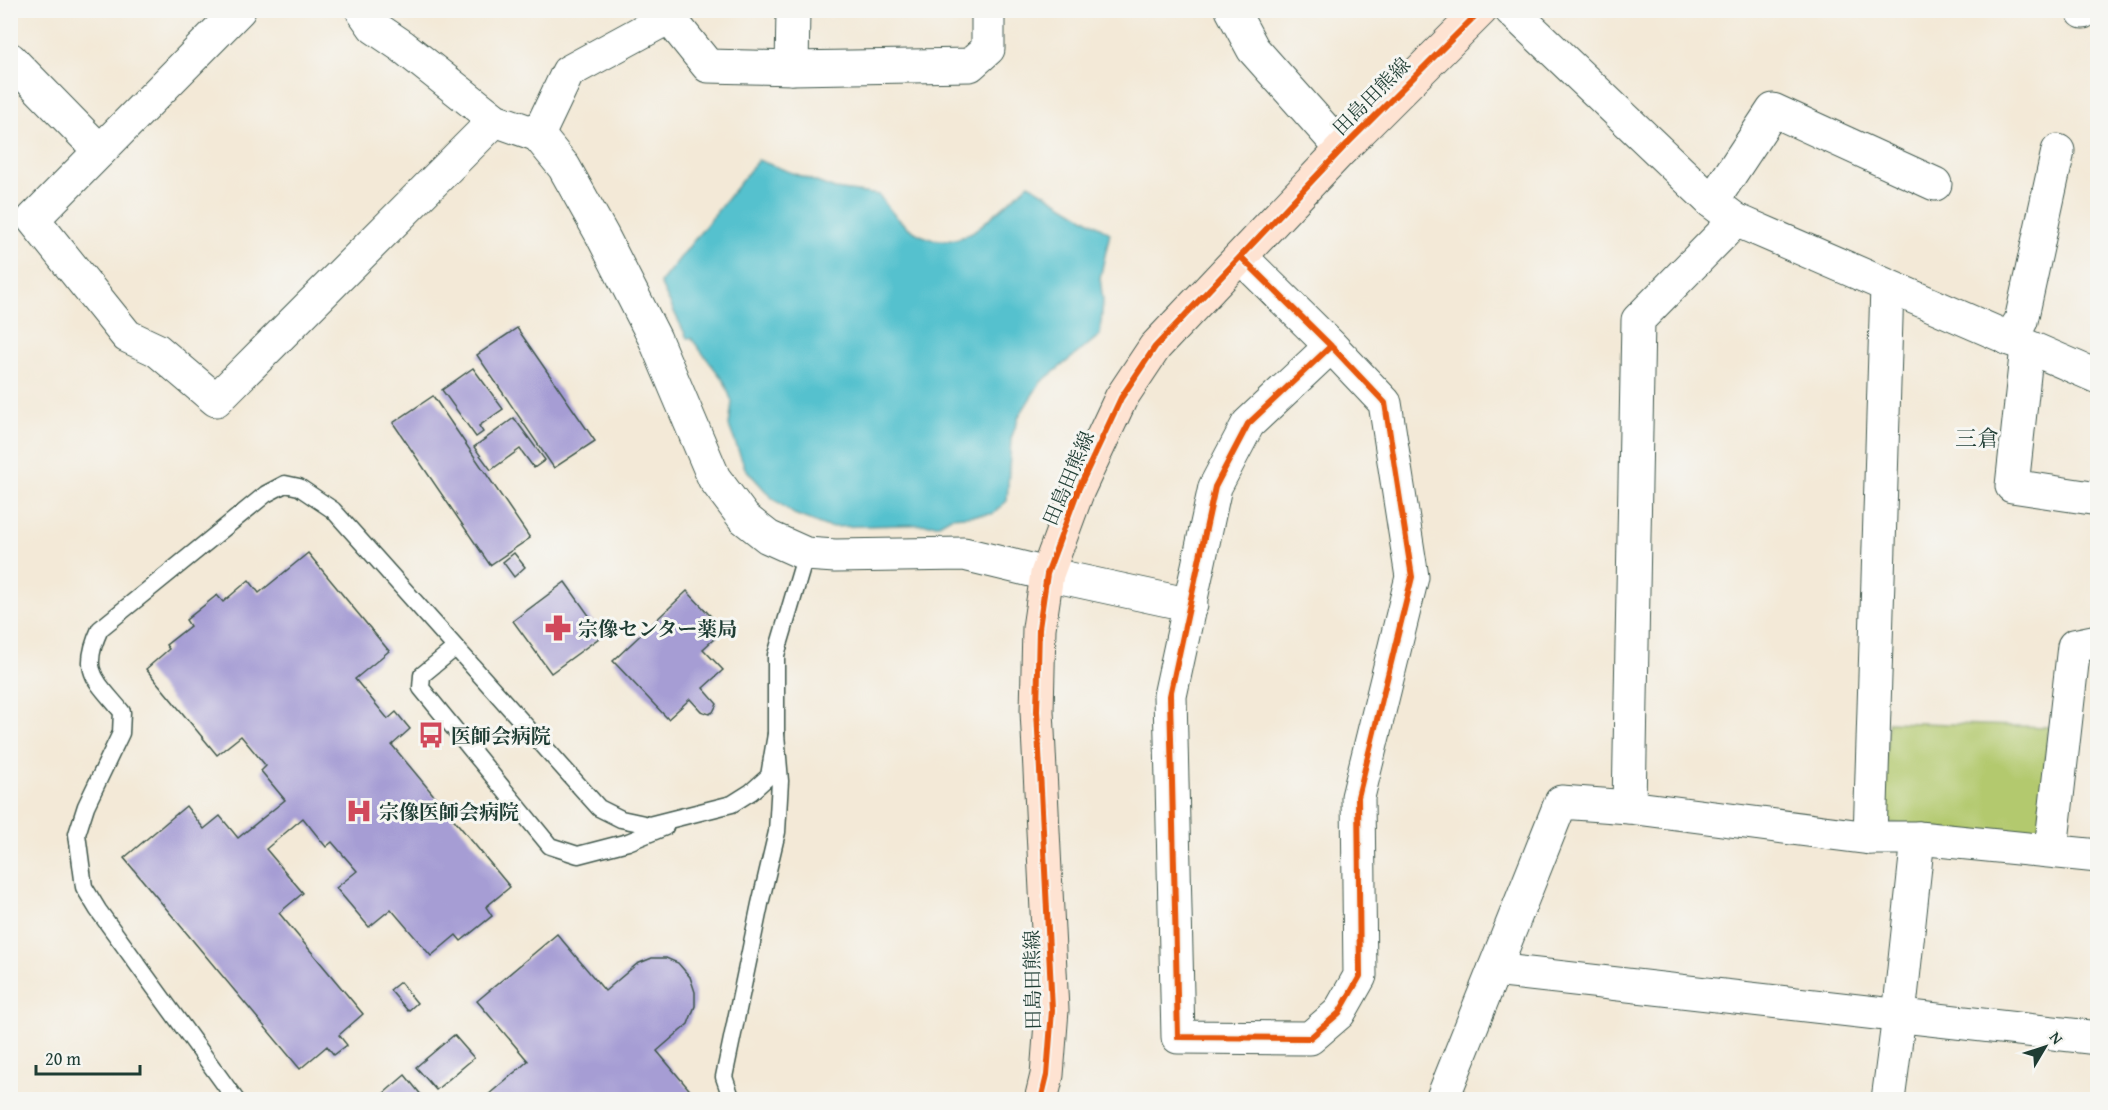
<svg xmlns="http://www.w3.org/2000/svg" width="2108" height="1110" viewBox="0 0 2108 1110" font-family="'Gentium Book Plus','Noto Serif JP',serif">
<rect width="100%" height="100%" fill="#f6f6f2"/>
<filter id="ink" filterUnits="userSpaceOnUse"><feTurbulence type="fractalNoise" baseFrequency=".0167" numOctaves="2"/><feDisplacementMap in="SourceGraphic" scale="12" xChannelSelector="R" yChannelSelector="G"/><feConvolveMatrix kernelMatrix="1 2 1 2 8 2 1 2 1" color-interpolation-filters="sRGB"/></filter>
<filter id="wash" filterUnits="userSpaceOnUse"><feTurbulence type="fractalNoise" baseFrequency=".008" numOctaves="4" result="noise"/><feDisplacementMap in="SourceGraphic" scale="24" xChannelSelector="R" yChannelSelector="G"/><feGaussianBlur stdDeviation="1.35" result="paint"/><feColorMatrix in="noise" values="0 0 0 0 0 0 0 0 0 0 0 0 0 0 0 0 0 1.4 0 .05"/><feComposite in="paint" operator="in"/></filter>
<g filter="url(#wash)">
<rect width="100%" height="100%" fill="#f3e9d7"/>
<polygon fill="#b3c96e" stroke="#698351" stroke-width="1.5" points="1888,722 2049,727 2040,826 2028,841 1890,823 1883,811"/>
<path fill="#55c1ce" stroke="#3a7f81" stroke-width="1.5" d="M758,160L835,189L879,195C900,227 933,255 972,232C990,220 1012,198 1029,184L1110,233L1100,278L1103,301L1100,335L1040,383L1019,416L1011,439L1007,501L992,514L951,517L939,524L828,527L794,514L771,497L745,468L729,426L732,402L724,381L691,338H687L660,283Z"/>
<g id="blocks">
<g fill="#a69dd4">
<polygon points="517,328 595,441 554,468 477,355"/>
<polygon points="473,368 503,409 479,426 483,432 476,437 442,390"/>
<polygon points="433,396 530,538 490,565 393,423"/>
<polygon points="514,418 545,460 534,468 520,449 491,470 474,447"/>
<polygon points="308,553 389,651 355,679 388,719 396,712 410,729 392,745 510,887 486,907 492,916 461,941 456,935 431,956 391,909 369,927 336,888 357,871 332,842 326,847 303,818 266,849 303,893 279,913 363,1014 339,1035 347,1045 334,1055 327,1046 300,1069 124,858 186,806 204,829 220,816 238,838 285,800 261,771 266,766 241,736 217,755 146,669 169,649 166,645 190,626 186,620 217,595 223,602 249,580 259,593"/>
<polygon points="514,553 525,567 514,577 503,562"/>
<polygon points="565,582 603,635 551,673 513,621"/>
<polygon points="687,591 724,630 703,649 723,670 703,688 717,704 713,712 709,714 701,711 690,699 668,719 613,661"/>
<polygon points="557,934 605,991 637,964 652,958 666,958 678,963 690,977 695,992 695,1006 688,1024 657,1051 698,1100 492,1100 488,1095 528,1061 477,1001"/>
<polygon points="400,982 417,1003 408,1011 390,990"/>
<polygon points="454,1035 474,1058 436,1090 416,1067"/>
<polygon points="405,1075 422,1096 417,1100 389,1100 384,1093"/>
</g>
</g>
</g>
<g filter="url(#ink)">
<use href="#blocks" fill-opacity="0" stroke="#3f574c" stroke-width="1.5"/>
<g fill="none" stroke-linecap="round" stroke-linejoin="round">
<g stroke="#3f574c" stroke-width="19">
<g id="service">
<polyline points="455,648 422,675 421,688 550,846 578,855 628,842 665,827"/>
<path d="M236,1100L98,910L84,887L77,834L86,806L121,733L122,712C95,679 80,672 100,629L266,494L285,484L299,487L333,510L599,808L621,819L649,825L732,804L751,792L769,776L776,734"/>
<polyline points="732,1100 724,1077 760,904 777,832 780,781 776,734 776,655 806,554"/>
</g>
</g>
<g stroke="#3f574c" stroke-width="35">
<g id="minor">
<polyline points="239,10 33,219 127,336 157,350 216,400 495,120"/>
<polyline points="362,10 374,27 402,46 495,120 538,135 568,72 669,17"/>
<polyline points="663,10 708,66 792,68 970,65 988,49 988,10"/>
<polyline points="1232,10 1253,49 1342,149"/>
<polyline points="1511,10 1712,202 1736,220 2098,377"/>
<polyline points="2083,12 2083,10"/>
<polyline points="10,59 100,151"/>
<polyline points="792,68 793,10"/>
<polyline points="1712,202 1773,110 1935,184"/>
<polyline points="1241,257 1331,346 1385,403 1412,577 1358,797 1360,976 1339,1013 1310,1038 1178,1037 1170,696 1215,487 1248,424 1331,346"/>
<polyline points="2009,339 2021,321 2058,151"/>
<polyline points="2027,347 2012,486 2098,499"/>
<polyline points="1047,574 1191,605"/>
<polyline points="1629,807 1638,320 1736,220"/>
<polyline points="1870,838 1887,286"/>
<polyline points="2051,850 2074,646 2098,641"/>
<polyline points="1494,970 2098,1038"/>
<polyline points="1442,1100 1561,802 1629,807 1870,838 1918,838 2098,856"/>
<polyline points="1888,1100 1899,1016 1918,838"/>
</g>
</g>
<g stroke="#3f574c" stroke-width="35">
<polyline id="tertiary" points="538,135 564,167 602,235 655,339 714,478 744,518 768,537 806,554 835,556 964,554 1047,574"/>
</g>
<g stroke="#3f574c" stroke-width="35">
<polyline id="secondary" points="1041,1100 1047,1075 1052,1010 1037,711 1039,628 1047,574 1078,490 1121,398 1155,347 1342,149 1481,10"/>
</g>
<use href="#service" stroke="#fff" stroke-width="16"/>
<use href="#minor" stroke="#fff" stroke-width="33"/>
<use href="#tertiary" stroke="#fff" stroke-width="33"/>
<use href="#secondary" stroke="#fee3d2" stroke-width="33"/>
<g stroke="#f6f6f2" stroke-width="10">
<g id="cycleway">
<polyline points="1241,257 1331,346 1385,403 1412,577 1358,797 1360,976 1339,1013 1310,1038 1178,1037 1170,696 1215,487 1248,424 1331,346"/>
<polyline points="1041,1100 1047,1075 1052,1010 1037,711 1039,628 1047,574 1078,490 1121,398 1155,347 1342,149 1481,10"/>
</g>
</g>
<use href="#cycleway" stroke="#e8590c" stroke-width="6"/>
</g>
</g>
<defs>
<g id="pharmacy-bare" transform="scale(2.07)"><path d="M-2-6h4v4h4v4h-4v4h-4v-4h-4v-4h4Z" fill="#d1495b" stroke="#f6f6f2" stroke-width="2.5" paint-order="stroke"/></g>
<g id="bus-bare" transform="scale(2.07)"><path d="M-5-6H5V4H4V6H2V4H-2V6H-4V4H-5ZM-3.5-4V0h7V-4ZM-3.5 1.2v1.5H-2V1.2ZM2 1.2v1.5H3.5V1.2Z" fill="#d1495b" stroke="#f6f6f2" stroke-width="2.5" paint-order="stroke"/></g>
<g id="hospital-bare" transform="scale(2.07)"><path d="M-5-5h3v3.5h4V-5h3V5h-3V1.5h-4V5h-3Z" fill="#d1495b" stroke="#f6f6f2" stroke-width="2.5" paint-order="stroke"/></g>
</defs>
<g fill-rule="evenodd">
<use href="#pharmacy-bare" x="558" y="628"/>
<use href="#bus-bare" x="431" y="735"/>
<use href="#hospital-bare" x="359" y="811"/>
</g>
<g text-anchor="middle" dominant-baseline="central" stroke-width="6" stroke-linejoin="round" paint-order="stroke">
<g font-size="20" fill="#1f3d34" stroke="#f6f6f2">
<text transform="translate(1371 96) rotate(-45)">田島田熊線</text>
<text transform="translate(1068 478) rotate(-67)">田島田熊線</text>
<text transform="translate(1032 980) rotate(-91)">田島田熊線</text>
</g>
<g font-size="20" font-weight="bold" fill="#1f3d34" stroke="#f6f6f2" text-anchor="start">
<text x="578" y="628">宗像センター薬局</text>
<text x="451" y="735">医師会病院</text>
<text x="379" y="811">宗像医師会病院</text>
</g>
<g font-size="22" fill="#1f3d34" stroke="#f6f6f2">
<text x="1977" y="438">三倉</text>
</g>
</g>
<rect width="2108" height="1110" fill="none" stroke="#f6f6f2" stroke-width="36"/>
<g transform="translate(2045 1047) rotate(51)" stroke="#f6f6f2" stroke-width="4.5" paint-order="stroke">
<path d="M0-4.5L10 22L0 15L-10 22Z" fill="#1f3d34"/>
<text y="-9" font-size="16" font-weight="bold" text-anchor="middle" fill="#1f3d34">N</text>
</g>
<path d="M36 1065v9h104v-9" fill="none" stroke="#1f3d34" stroke-width="3"/>
<text x="45" y="1065" font-size="18" fill="#1f3d34" stroke="#f6f6f2" stroke-width="4.5" paint-order="stroke">20 m</text>
</svg>
